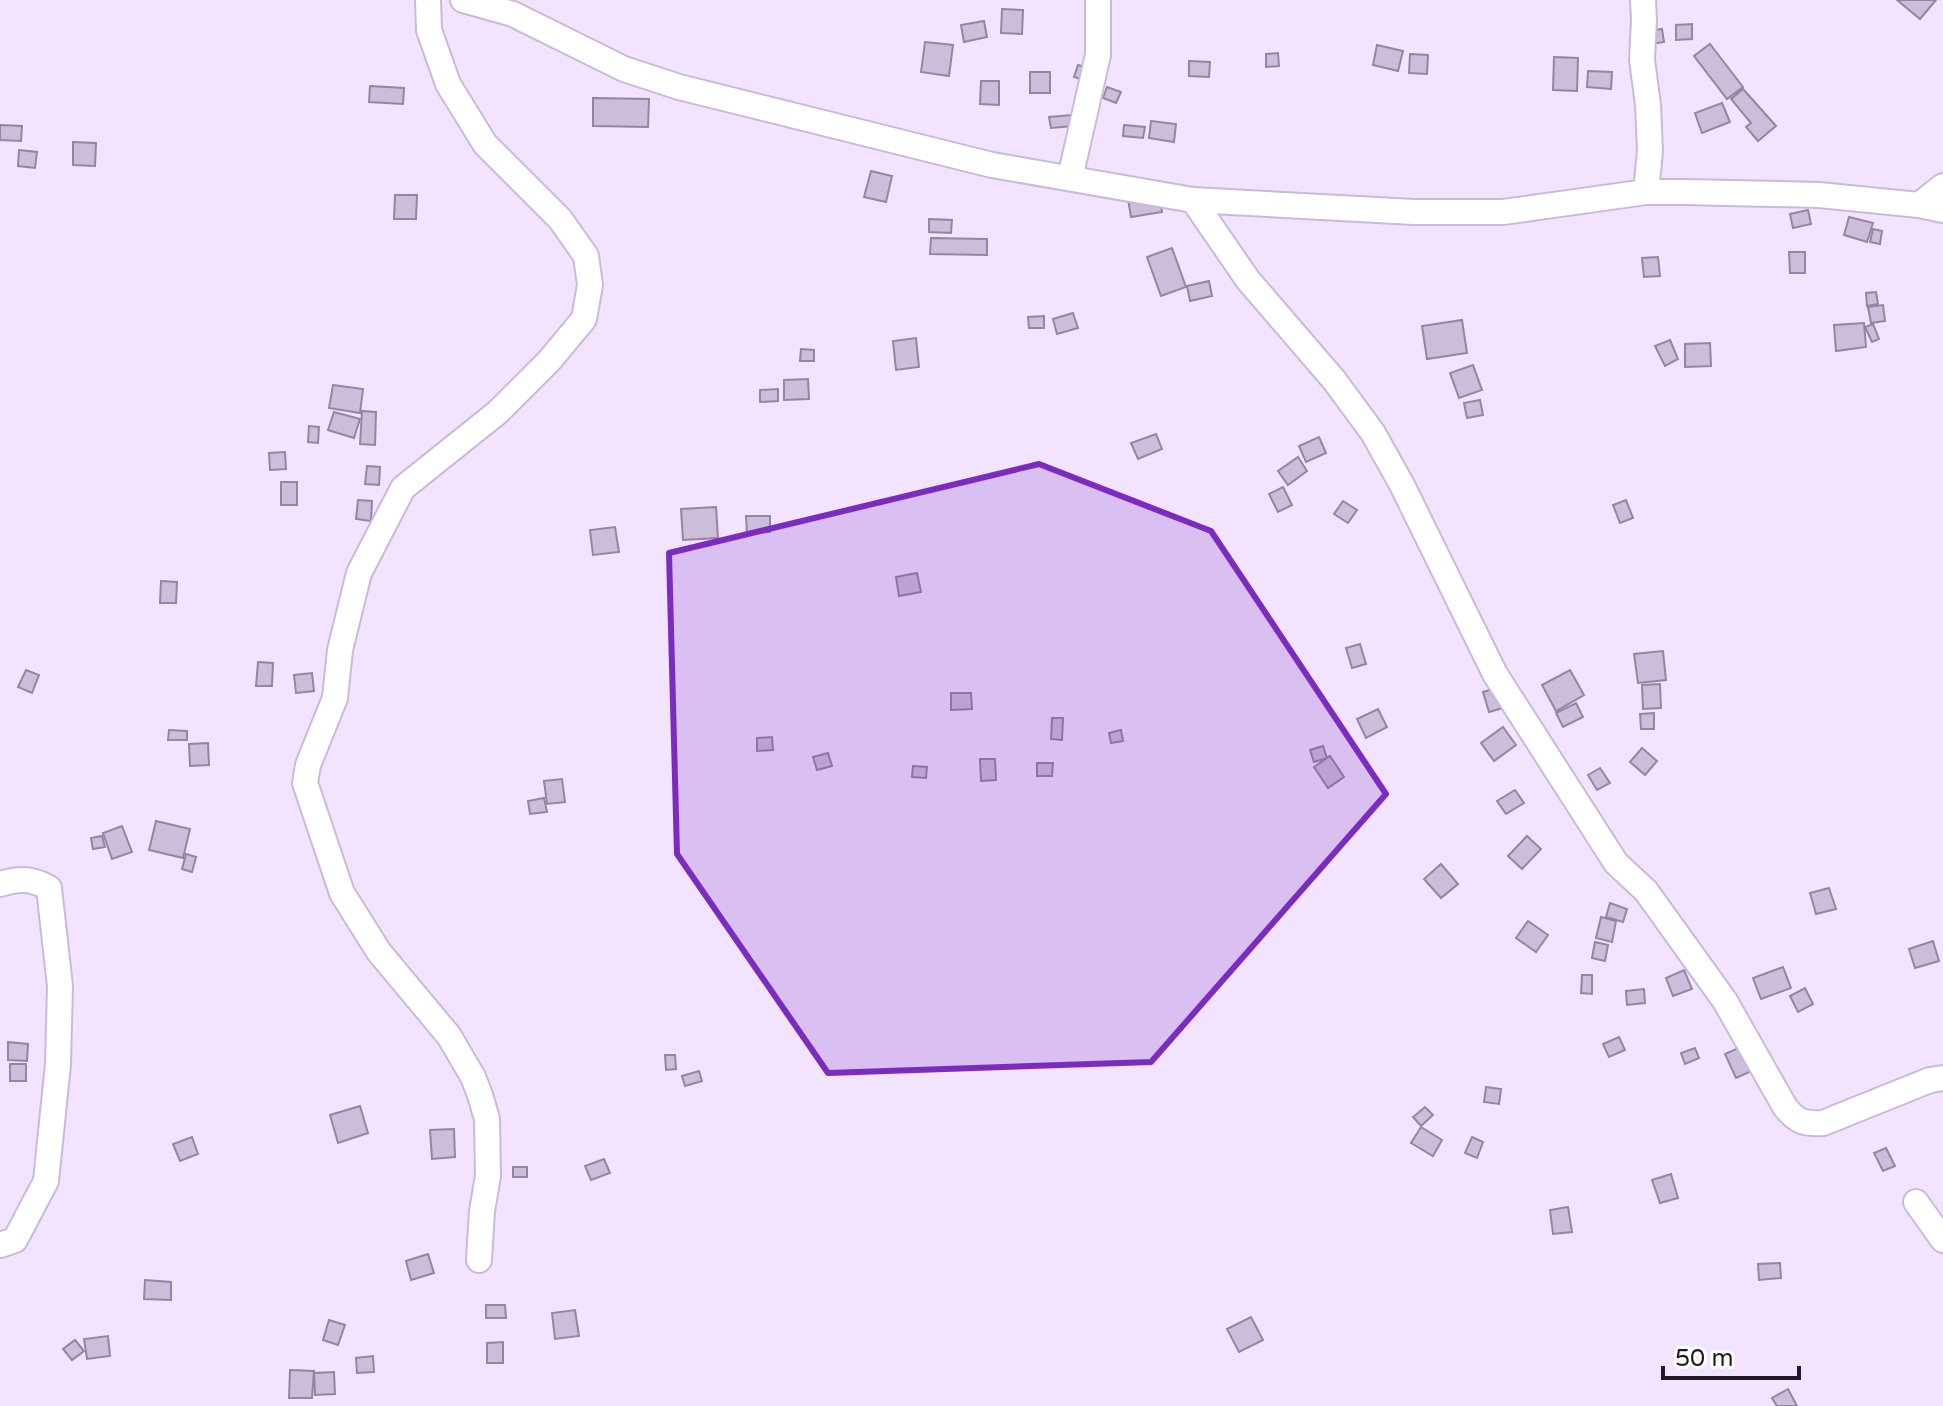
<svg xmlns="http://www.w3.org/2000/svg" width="1943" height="1406" viewBox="0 0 1943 1406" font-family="'Varela Round',sans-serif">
<rect width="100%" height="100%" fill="#f2e4ff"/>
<g fill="#cdbddd" stroke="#9485a3" stroke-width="2">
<polygon points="1897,0 1936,0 1920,19"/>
<polygon points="1002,9 1023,10 1022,34 1001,33"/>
<polygon points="984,21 987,37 964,42 961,25"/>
<polygon points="1692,24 1692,39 1676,40 1676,25"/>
<polygon points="1662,29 1664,42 1650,44 1648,31"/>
<polygon points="925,42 953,45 949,76 921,72"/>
<polygon points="1710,44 1743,87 1727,99 1694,56"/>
<polygon points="1377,45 1403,51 1398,71 1373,65"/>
<polygon points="1278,53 1279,66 1266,67 1266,54"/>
<polygon points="1410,54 1428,55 1427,74 1409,73"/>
<polygon points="1554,57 1578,58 1577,91 1553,90"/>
<polygon points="1189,61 1210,62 1209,77 1189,76"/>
<polygon points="1078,65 1089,68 1085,80 1074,77"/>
<polygon points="1588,71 1612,72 1611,89 1587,87"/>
<rect x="1030" y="72" width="20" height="21"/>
<polygon points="981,81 999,81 999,105 980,104"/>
<polygon points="370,86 404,88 403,104 369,102"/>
<polygon points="1107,87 1121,92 1116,103 1103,98"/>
<polygon points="1743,89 1776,126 1758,141 1746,127 1751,123 1731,99"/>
<polygon points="593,98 649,99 648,127 593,126"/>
<polygon points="1722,103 1730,122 1702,133 1695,113"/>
<polygon points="1072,115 1073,126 1051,128 1049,117"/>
<polygon points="1151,121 1176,124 1174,142 1149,138"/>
<polygon points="0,125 22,126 21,141 0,140"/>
<polygon points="1124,125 1145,127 1143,138 1123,136"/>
<polygon points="73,142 96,143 95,166 73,165"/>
<polygon points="19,150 37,152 35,168 18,166"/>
<polygon points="871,171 892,176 886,202 864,197"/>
<polygon points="1159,194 1162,212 1131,217 1128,199"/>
<polygon points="395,195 417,195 416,219 394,219"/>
<polygon points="1808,210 1811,224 1793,228 1790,214"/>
<polygon points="1849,217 1873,223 1867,242 1844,235"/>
<polygon points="929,219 952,220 951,233 929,232"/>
<polygon points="1873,229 1882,231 1880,244 1870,242"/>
<polygon points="931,238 987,239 987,255 930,254"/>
<polygon points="1172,248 1186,287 1161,296 1147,257"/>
<polygon points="1789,252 1805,252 1805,273 1790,273"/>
<polygon points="1658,257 1660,276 1644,277 1642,258"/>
<polygon points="1209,281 1212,296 1190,301 1187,286"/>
<polygon points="1876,292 1878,304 1867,306 1866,293"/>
<polygon points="1883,305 1885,321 1871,323 1868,307"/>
<polygon points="1073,313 1078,328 1057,334 1053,319"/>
<polygon points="1044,316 1044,328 1029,328 1028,317"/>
<polygon points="1462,320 1467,353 1427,359 1422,326"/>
<polygon points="1864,323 1866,347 1836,351 1834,325"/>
<polygon points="1873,324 1879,339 1872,342 1865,327"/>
<polygon points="916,338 919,367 896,370 893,341"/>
<polygon points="1670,340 1678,359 1665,366 1655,346"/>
<polygon points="1710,343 1711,366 1685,367 1685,344"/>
<polygon points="801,349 814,350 814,361 800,361"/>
<polygon points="1473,365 1482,390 1459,398 1450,373"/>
<polygon points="808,379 809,399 784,400 784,380"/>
<polygon points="333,385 363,389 360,413 329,408"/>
<polygon points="778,389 778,401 760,402 760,390"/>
<polygon points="1480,400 1483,415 1467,418 1464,403"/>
<polygon points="362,411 376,412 375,445 360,444"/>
<polygon points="334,412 360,419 354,438 328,430"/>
<polygon points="309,426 319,427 318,443 308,442"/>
<polygon points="1156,434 1162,449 1138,459 1131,443"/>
<polygon points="1319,437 1326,453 1306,462 1299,446"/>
<polygon points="285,452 286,469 270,470 269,453"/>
<polygon points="1298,457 1307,471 1288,485 1278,471"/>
<polygon points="367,466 380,467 379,485 365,484"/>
<rect x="281" y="482" width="16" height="23"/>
<polygon points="1283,487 1292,505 1278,512 1269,494"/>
<polygon points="358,500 372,501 371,521 356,519"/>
<polygon points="1626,500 1633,518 1620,523 1613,505"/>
<polygon points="1343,501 1357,510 1348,523 1334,514"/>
<polygon points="716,507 718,538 683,540 681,509"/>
<polygon points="746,516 770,516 770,532 747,533"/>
<polygon points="615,527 619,552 593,555 590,530"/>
<polygon points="917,573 921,592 899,596 896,577"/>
<polygon points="161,581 177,582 176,603 160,603"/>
<polygon points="1360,644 1366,664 1352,668 1346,648"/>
<polygon points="1663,651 1666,680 1638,683 1634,654"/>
<polygon points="258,662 273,663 272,686 256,686"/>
<polygon points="26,670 39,675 32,693 18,687"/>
<polygon points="1570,670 1584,695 1556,711 1542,685"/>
<polygon points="312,673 314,691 296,693 294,675"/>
<polygon points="1660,684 1661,708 1643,709 1642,685"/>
<polygon points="1496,688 1503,708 1489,712 1483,692"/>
<polygon points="951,693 971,693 972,709 951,710"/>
<polygon points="1576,703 1583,717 1563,727 1556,713"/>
<polygon points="1378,709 1387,727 1366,738 1357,719"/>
<polygon points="1654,713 1654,729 1641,729 1640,714"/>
<polygon points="1052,718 1063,718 1062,740 1051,739"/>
<polygon points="1503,727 1516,745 1494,761 1481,743"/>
<polygon points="169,730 187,731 187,740 168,740"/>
<polygon points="1121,730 1123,741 1111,743 1109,733"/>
<polygon points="772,737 773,750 757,751 757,738"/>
<polygon points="208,743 209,765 190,766 189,744"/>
<polygon points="1323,746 1327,758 1314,762 1310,750"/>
<polygon points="1642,748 1657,761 1645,775 1630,762"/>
<polygon points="828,753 832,766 817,770 813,757"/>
<polygon points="1330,756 1344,777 1328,788 1314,767"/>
<polygon points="980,759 995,759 996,780 981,781"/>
<polygon points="1037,763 1053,763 1052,776 1037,776"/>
<polygon points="913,766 927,767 926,778 912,777"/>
<polygon points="1600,768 1610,783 1597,790 1588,775"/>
<polygon points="562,779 565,802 547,804 544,781"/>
<polygon points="1515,790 1524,803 1506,814 1497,801"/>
<polygon points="544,798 547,812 530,814 528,801"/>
<polygon points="156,821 190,829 183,858 149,850"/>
<polygon points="122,826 132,852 112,859 103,833"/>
<polygon points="102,836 105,847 93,849 91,838"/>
<polygon points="1527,836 1541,849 1522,869 1508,856"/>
<polygon points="186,854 196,857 192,872 182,869"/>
<polygon points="1441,864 1458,884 1441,898 1424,879"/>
<polygon points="1829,888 1836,909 1816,914 1810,893"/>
<polygon points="1610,903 1627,909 1623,922 1606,917"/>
<polygon points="1601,917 1616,921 1612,942 1596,938"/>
<polygon points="1528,921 1548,935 1536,952 1516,938"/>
<polygon points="1933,941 1939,961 1915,968 1909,949"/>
<polygon points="1595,942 1608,945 1605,961 1592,958"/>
<polygon points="1783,967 1791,988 1761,999 1753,978"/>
<polygon points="1684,970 1692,989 1673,996 1666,978"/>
<polygon points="1582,975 1592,975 1592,994 1581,993"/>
<polygon points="1805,988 1813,1004 1798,1012 1790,996"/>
<polygon points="1644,989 1645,1003 1627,1005 1626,991"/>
<polygon points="1619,1037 1625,1050 1609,1057 1603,1044"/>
<polygon points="8,1042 28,1044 27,1061 8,1060"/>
<polygon points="1743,1046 1754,1070 1736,1078 1725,1054"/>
<polygon points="1695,1048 1699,1058 1685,1064 1681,1053"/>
<polygon points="665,1055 675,1055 676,1069 666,1070"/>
<rect x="10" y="1064" width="16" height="17"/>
<polygon points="699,1071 702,1081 685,1086 682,1076"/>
<polygon points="1486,1087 1501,1089 1499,1104 1484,1102"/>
<polygon points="360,1106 368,1133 338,1143 330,1115"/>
<polygon points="1425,1107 1433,1115 1421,1126 1413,1117"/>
<polygon points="1421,1127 1442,1140 1433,1156 1411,1143"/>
<polygon points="454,1129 455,1157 432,1159 430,1130"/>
<polygon points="192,1137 198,1154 180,1161 173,1144"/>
<polygon points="1472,1137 1483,1142 1477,1158 1465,1153"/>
<polygon points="1886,1148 1895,1166 1883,1171 1874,1153"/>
<polygon points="604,1159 610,1173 591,1180 585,1166"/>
<rect x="513" y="1167" width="14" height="10"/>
<polygon points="1671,1174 1678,1198 1660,1203 1652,1180"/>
<polygon points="1568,1207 1572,1232 1553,1234 1550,1210"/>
<polygon points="428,1254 434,1273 411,1280 406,1261"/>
<polygon points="1780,1263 1781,1278 1759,1280 1758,1264"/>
<polygon points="145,1280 171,1282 171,1300 144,1299"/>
<polygon points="486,1305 505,1305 506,1318 486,1318"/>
<polygon points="575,1310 579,1336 555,1339 552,1313"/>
<polygon points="1251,1317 1263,1340 1239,1352 1227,1329"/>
<polygon points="329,1320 345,1325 338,1345 323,1340"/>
<polygon points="108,1336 110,1356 87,1359 84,1339"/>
<polygon points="75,1340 84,1351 72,1360 63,1349"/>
<polygon points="503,1342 503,1363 487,1363 487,1343"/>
<polygon points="373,1356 374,1372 357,1373 356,1358"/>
<polygon points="290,1370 314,1371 312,1398 289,1398"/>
<polygon points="334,1372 335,1394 315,1395 314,1373"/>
<polygon points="1788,1389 1797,1406 1777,1406 1772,1398"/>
</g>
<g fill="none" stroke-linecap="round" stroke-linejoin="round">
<g stroke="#cabada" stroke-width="28">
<g id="minor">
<polyline points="428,0 429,30 448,84 485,144 560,219 586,256 590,285 584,319 549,361 498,412 403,488 359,573 340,650 335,698 308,765 305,783 342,893 379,952 449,1036 473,1077 480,1095 487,1119 488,1176 482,1211 479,1260"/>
<polyline points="463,0 513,14 624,69 679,87 992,165 1193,200 1414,212 1503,212 1646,192 1685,192 1819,195 1919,205 1943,210"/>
<polyline points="1643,0 1644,20 1642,60 1648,105 1650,151 1646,192"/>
<polyline points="1070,178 1098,55 1098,0"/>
<path d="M1193,200L1248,280L1334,380L1373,433L1402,485L1495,674L1616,863L1646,891L1725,1001L1785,1107C1797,1122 1804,1124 1823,1123L1930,1080L1943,1078"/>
<polyline points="1919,205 1943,186"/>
<path d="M0,884C19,878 31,878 49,888L60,986L58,1064L46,1181L15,1240L0,1245"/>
<polyline points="1916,1202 1943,1240"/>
</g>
</g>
<use href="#minor" stroke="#fff" stroke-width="24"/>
</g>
<path fill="#7b2cbf" fill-opacity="0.2" stroke="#7b2cbf" stroke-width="6" stroke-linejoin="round" d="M1039,464L1211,531L1386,794L1151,1062L828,1073L677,854L669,553Z"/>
<path d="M1663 1366v12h136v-12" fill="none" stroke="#201a26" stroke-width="4"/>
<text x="1675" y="1366" font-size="24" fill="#201a26" stroke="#ffffff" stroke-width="6" paint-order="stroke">50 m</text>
</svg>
